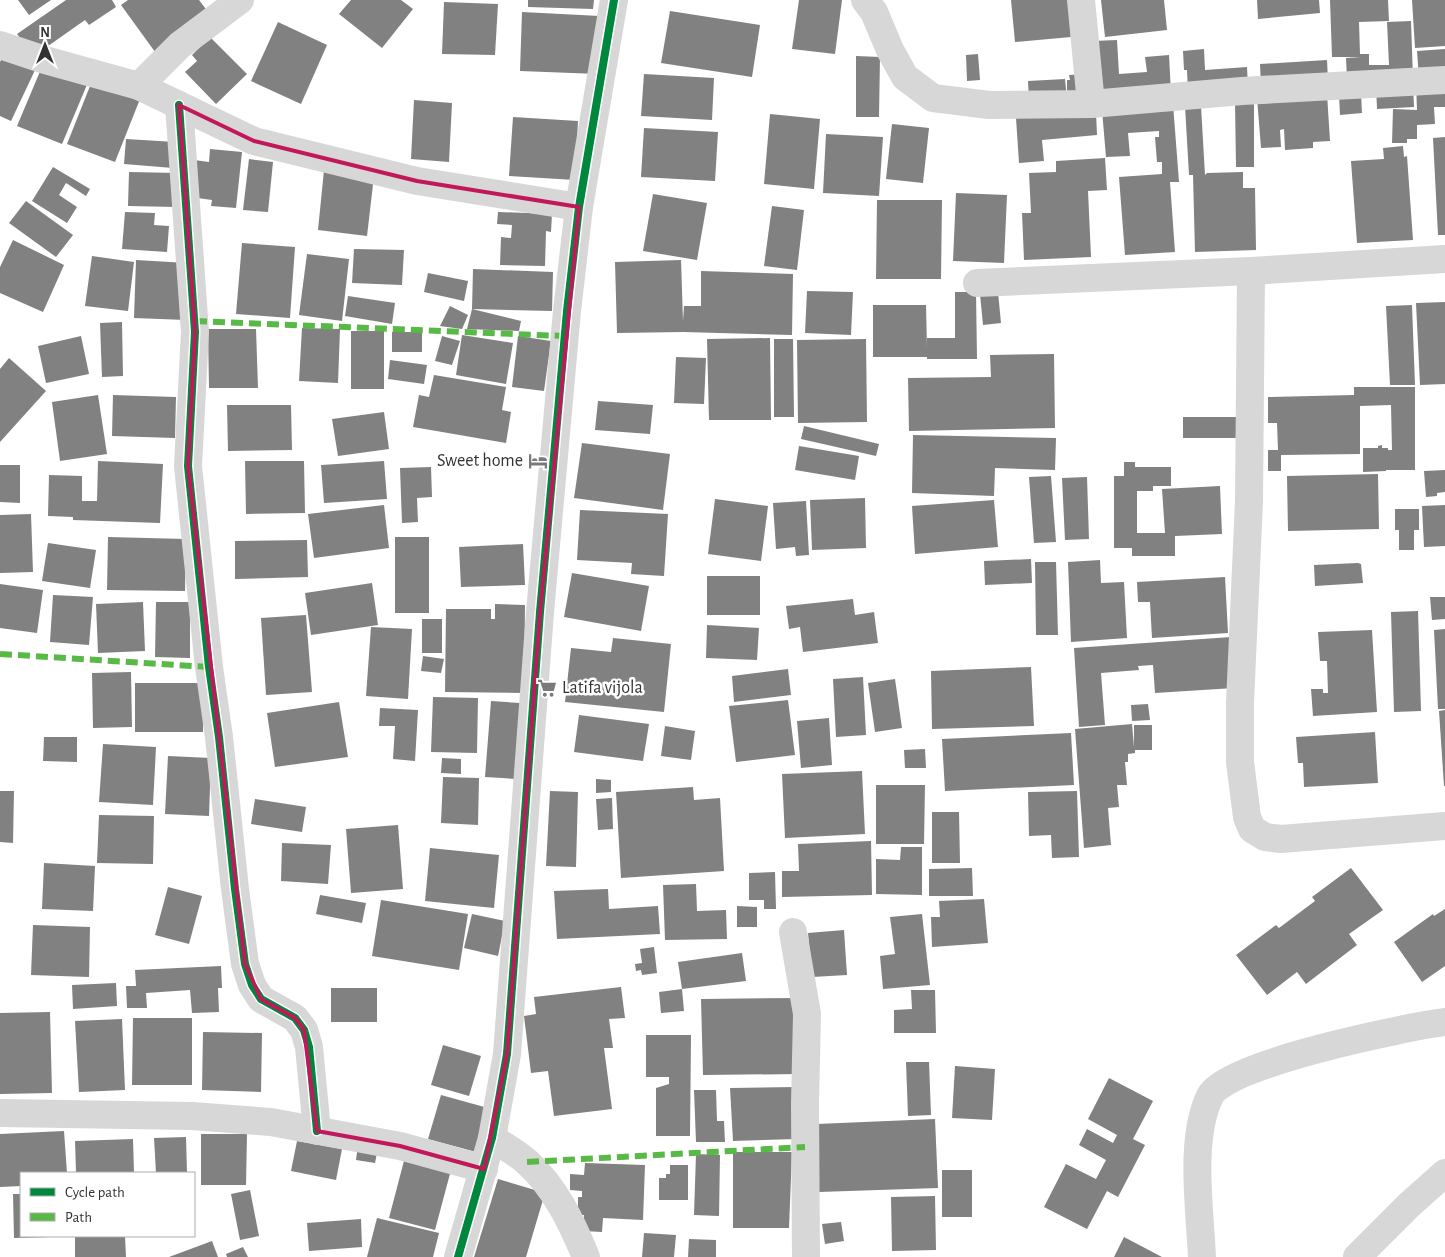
<svg xmlns="http://www.w3.org/2000/svg" width="1445" height="1257" viewBox="0 0 1445 1257" font-family="'Alegreya Sans',sans-serif">
<rect width="100%" height="100%" fill="#fff"/>
<g fill="#818181">
<polygon points="18,0 51,0 29,15"/>
<polygon points="66,0 112,0 116,7 89,25 85,20 41,51 28,49 17,34"/>
<polygon points="128,0 199,0 212,17 158,56 121,5"/>
<polygon points="351,0 401,0 413,9 382,48 339,14"/>
<polygon points="528,0 594,0 593,9 528,7"/>
<polygon points="799,0 842,0 835,54 792,49"/>
<polygon points="1011,0 1068,0 1071,37 1015,42"/>
<polygon points="1101,0 1164,0 1167,30 1105,37"/>
<polygon points="1257,0 1319,0 1320,13 1258,19"/>
<polygon points="1330,0 1388,0 1389,21 1359,22 1360,54 1369,54 1369,65 1389,65 1387,22 1411,21 1413,78 1347,80 1346,58 1361,57 1332,57"/>
<polygon points="1412,0 1445,0 1445,46 1415,48"/>
<polygon points="444,2 498,4 495,55 442,54"/>
<polygon points="670,11 760,25 752,77 661,63"/>
<polygon points="522,12 600,16 598,74 520,71"/>
<polygon points="278,22 327,45 301,104 251,81"/>
<polygon points="210,37 247,74 216,104 185,72 197,61 192,55"/>
<polygon points="1117,40 1119,74 1147,72 1145,57 1169,55 1171,93 1097,98 1093,41"/>
<polygon points="1204,49 1205,70 1247,67 1248,88 1188,93 1187,70 1184,70 1183,51"/>
<polygon points="1445,49 1445,78 1419,79 1417,51"/>
<polygon points="4,54 36,68 11,121 0,116 0,62"/>
<polygon points="978,54 980,80 967,81 966,55"/>
<polygon points="856,56 880,57 879,117 856,117"/>
<polygon points="1327,60 1328,80 1261,86 1260,64"/>
<polygon points="44,62 89,80 62,144 17,126"/>
<polygon points="644,74 714,78 712,120 641,116"/>
<polygon points="1085,74 1087,100 1029,101 1028,81 1065,79 1067,99 1067,80 1070,80 1069,75"/>
<polygon points="94,76 142,94 115,162 67,144"/>
<polygon points="1445,81 1445,107 1434,107 1435,124 1417,125 1417,139 1407,139 1407,143 1392,143 1393,109 1417,110 1416,83"/>
<polygon points="1413,84 1414,107 1377,109 1376,86"/>
<polygon points="1361,93 1362,113 1340,115 1339,95"/>
<polygon points="1327,94 1330,141 1313,142 1313,148 1285,150 1284,129 1280,130 1281,147 1261,148 1257,98"/>
<polygon points="414,100 452,103 449,162 411,159"/>
<polygon points="1235,102 1254,102 1254,167 1236,167"/>
<polygon points="1173,104 1179,182 1170,182 1175,252 1125,255 1119,177 1162,174 1162,162 1157,162 1155,137 1159,137 1159,131 1128,133 1130,156 1106,157 1102,110"/>
<polygon points="1185,106 1201,106 1205,175 1207,173 1243,172 1243,188 1255,188 1256,250 1195,252 1193,175 1189,175"/>
<polygon points="1096,112 1097,135 1042,140 1044,161 1019,163 1016,118"/>
<polygon points="770,114 820,119 814,189 764,184"/>
<polygon points="513,117 578,121 575,180 509,176"/>
<polygon points="892,124 929,128 923,183 886,179"/>
<polygon points="644,128 718,132 715,181 641,177"/>
<polygon points="826,134 883,137 879,196 823,193"/>
<polygon points="1445,137 1445,235 1438,235 1433,138"/>
<polygon points="126,139 175,142 173,168 124,164"/>
<polygon points="1403,146 1404,157 1407,156 1413,240 1357,243 1351,161 1384,159 1383,148"/>
<polygon points="210,149 242,152 236,208 211,206 212,200 190,197 194,160 209,162"/>
<polygon points="1105,158 1107,190 1088,191 1091,257 1024,260 1022,213 1031,213 1029,173 1056,172 1056,161"/>
<polygon points="249,159 273,162 268,212 243,210"/>
<polygon points="53,167 90,189 86,196 66,183 59,195 77,207 67,223 32,201"/>
<polygon points="324,170 374,176 367,236 318,230"/>
<polygon points="129,172 178,173 176,207 128,206"/>
<polygon points="956,193 1007,195 1004,263 953,261"/>
<polygon points="653,194 707,203 697,260 643,251"/>
<polygon points="877,200 942,200 941,279 876,279"/>
<polygon points="26,201 73,235 56,257 9,223"/>
<polygon points="772,206 804,210 797,270 764,266"/>
<polygon points="125,212 155,213 154,225 169,226 167,252 122,249"/>
<polygon points="498,212 552,214 551,232 546,231 545,266 500,265 501,237 511,238 512,225 497,224"/>
<polygon points="13,240 64,265 43,312 0,293 0,267"/>
<polygon points="242,243 295,247 290,318 236,314"/>
<polygon points="354,249 404,250 402,285 352,283"/>
<polygon points="307,254 349,259 342,321 299,315"/>
<polygon points="92,256 134,262 128,311 85,306"/>
<polygon points="136,260 187,263 186,320 134,318"/>
<polygon points="681,260 683,321 684,306 701,306 701,271 793,274 792,335 683,332 617,333 615,262"/>
<polygon points="473,269 553,272 552,311 472,309 521,321 519,331 467,329 472,309"/>
<polygon points="428,273 468,281 464,301 424,292"/>
<polygon points="807,291 853,292 851,335 805,333"/>
<polygon points="955,292 976,292 977,359 927,359 927,357 873,357 873,305 926,305 927,348 927,338 955,338"/>
<polygon points="998,292 1001,323 983,325 980,294"/>
<polygon points="348,296 395,303 392,324 345,316"/>
<polygon points="1445,302 1445,384 1420,385 1416,303"/>
<polygon points="1412,305 1415,385 1390,385 1386,306"/>
<polygon points="450,306 468,315 462,329 440,326"/>
<polygon points="122,322 123,376 102,377 100,323"/>
<polygon points="302,328 340,329 338,383 299,381"/>
<polygon points="208,329 256,329 258,388 209,388"/>
<rect x="351" y="331" width="33" height="58"/>
<rect x="392" y="332" width="30" height="20"/>
<polygon points="462,335 513,343 506,384 456,375"/>
<polygon points="81,336 89,374 46,383 38,346"/>
<polygon points="442,336 460,341 452,365 435,361"/>
<polygon points="518,336 551,341 544,391 512,387"/>
<polygon points="770,338 771,420 709,420 707,339"/>
<polygon points="774,339 793,339 794,417 774,417"/>
<polygon points="866,339 867,422 798,423 797,340"/>
<polygon points="1054,354 1055,428 909,431 908,378 991,377 990,355"/>
<polygon points="676,357 706,358 704,404 674,403"/>
<polygon points="9,358 46,391 0,442 0,369"/>
<polygon points="390,360 427,365 424,384 388,379"/>
<polygon points="434,375 506,387 502,410 511,412 506,443 413,427 419,395 429,397"/>
<polygon points="1354,387 1415,387 1415,470 1386,470 1386,471 1363,472 1363,448 1378,448 1378,446 1382,445 1382,448 1388,448 1388,450 1392,450 1391,405 1360,406 1360,454 1281,455 1281,471 1268,471 1268,450 1278,450 1277,423 1268,423 1268,397 1354,395"/>
<polygon points="98,395 107,454 60,461 52,402"/>
<polygon points="113,395 176,397 175,438 112,436"/>
<polygon points="598,401 653,405 650,434 595,430"/>
<polygon points="227,405 291,405 292,450 228,451"/>
<polygon points="384,412 389,449 338,456 332,419"/>
<rect x="1183" y="417" width="59" height="21"/>
<polygon points="804,426 879,444 876,456 801,439"/>
<polygon points="913,435 1056,438 1055,470 995,468 994,496 912,493"/>
<polygon points="582,443 670,454 663,510 574,498"/>
<polygon points="799,446 859,456 855,480 795,470"/>
<polygon points="98,461 163,464 160,523 73,520 73,517 48,516 49,475 82,476 82,501 97,501"/>
<polygon points="245,461 304,461 305,513 246,514"/>
<polygon points="384,461 387,499 324,503 321,465"/>
<polygon points="1124,462 1135,462 1135,467 1171,467 1171,486 1153,486 1153,491 1137,491 1137,533 1165,533 1162,489 1220,486 1222,534 1175,536 1175,556 1132,556 1132,548 1114,548 1114,476 1124,476"/>
<polygon points="0,465 20,465 20,503 0,502"/>
<polygon points="431,467 432,497 417,498 418,522 402,523 400,468"/>
<polygon points="1445,470 1445,492 1437,493 1437,496 1426,497 1424,471"/>
<polygon points="1378,474 1379,529 1288,531 1287,476"/>
<polygon points="1051,476 1056,542 1034,543 1029,477"/>
<polygon points="1087,477 1089,539 1065,540 1062,478"/>
<polygon points="865,498 866,548 812,550 810,500"/>
<polygon points="715,499 768,506 761,561 708,554"/>
<polygon points="994,500 998,547 915,554 912,506"/>
<polygon points="806,501 809,555 796,556 795,547 776,549 773,503"/>
<polygon points="384,505 389,548 314,558 308,514"/>
<polygon points="1445,505 1445,546 1424,547 1422,506"/>
<polygon points="1395,509 1419,509 1419,530 1414,530 1414,550 1399,550 1399,530 1395,530"/>
<polygon points="580,510 668,514 664,576 631,574 632,563 577,560"/>
<polygon points="31,514 33,572 0,573 0,515"/>
<polygon points="108,537 186,539 185,591 107,590"/>
<rect x="395" y="537" width="34" height="76"/>
<polygon points="307,540 308,577 235,579 235,541"/>
<polygon points="48,543 96,550 90,588 42,581"/>
<polygon points="523,544 525,585 461,587 459,547"/>
<polygon points="1031,559 1032,583 985,585 984,561"/>
<polygon points="1100,560 1101,583 1124,582 1127,638 1071,642 1068,562"/>
<polygon points="1035,562 1056,562 1058,635 1036,635"/>
<polygon points="1358,563 1361,564 1363,583 1315,586 1314,565"/>
<polygon points="572,573 649,586 641,631 564,617"/>
<rect x="707" y="576" width="53" height="39"/>
<polygon points="1225,577 1228,633 1152,638 1150,602 1138,602 1137,582"/>
<polygon points="372,583 378,625 311,635 305,593"/>
<polygon points="0,584 43,590 37,633 0,628"/>
<polygon points="53,595 93,597 89,645 50,642"/>
<polygon points="1430,597 1445,597 1445,619 1432,620"/>
<polygon points="853,599 855,615 874,612 878,643 803,652 800,627 789,629 786,606"/>
<polygon points="143,602 145,651 98,653 96,604"/>
<polygon points="156,602 190,602 190,658 155,657"/>
<polygon points="495,604 525,605 524,693 445,692 446,609 491,609 491,619 495,619"/>
<polygon points="1418,611 1421,711 1394,712 1391,612"/>
<polygon points="306,615 312,692 266,695 261,618"/>
<rect x="422" y="619" width="20" height="34"/>
<polygon points="707,625 759,628 757,660 706,658"/>
<polygon points="371,627 412,629 408,699 366,696"/>
<polygon points="1445,629 1445,709 1438,709 1434,630"/>
<polygon points="1372,630 1377,712 1313,716 1311,689 1323,689 1323,693 1328,693 1327,661 1320,661 1318,632"/>
<polygon points="1231,637 1234,688 1155,693 1153,665 1138,666 1139,670 1101,673 1105,725 1079,727 1074,648"/>
<polygon points="613,638 671,644 664,712 565,702 571,648 611,652"/>
<polygon points="423,656 444,659 441,673 421,671"/>
<polygon points="1031,667 1034,726 932,729 931,671"/>
<polygon points="788,669 791,695 734,702 732,676"/>
<polygon points="131,672 132,727 93,728 92,673"/>
<polygon points="863,677 866,735 836,737 833,679"/>
<polygon points="895,679 902,728 875,732 868,683"/>
<rect x="135" y="683" width="68" height="49"/>
<polygon points="433,697 478,698 477,753 431,752"/>
<polygon points="788,700 795,755 736,762 729,706"/>
<polygon points="491,701 520,703 516,779 485,777"/>
<polygon points="339,702 348,757 275,767 267,713"/>
<polygon points="1148,704 1150,720 1132,721 1131,705"/>
<polygon points="380,708 418,710 415,761 393,759 395,726 379,726"/>
<polygon points="1445,710 1445,786 1444,786 1439,711"/>
<polygon points="579,715 649,724 643,761 574,752"/>
<polygon points="829,718 832,765 801,768 797,721"/>
<polygon points="1132,724 1134,747 1134,725 1152,725 1152,750 1135,750 1135,753 1128,754 1128,762 1125,762 1127,785 1117,785 1119,807 1108,808 1111,845 1084,848 1075,729"/>
<polygon points="665,726 695,731 691,760 661,756"/>
<polygon points="1375,732 1378,783 1304,787 1303,763 1298,763 1296,737"/>
<polygon points="1071,733 1074,785 945,791 942,739"/>
<polygon points="44,737 77,737 77,762 43,761"/>
<polygon points="103,744 156,747 153,805 99,802"/>
<polygon points="925,749 926,768 905,768 904,750"/>
<polygon points="168,756 211,758 209,816 165,814"/>
<polygon points="442,758 461,759 461,774 441,773"/>
<polygon points="862,771 865,834 785,838 782,774"/>
<polygon points="443,777 479,778 478,825 441,823"/>
<polygon points="596,779 611,780 611,792 596,793"/>
<polygon points="876,785 925,785 924,844 876,844"/>
<polygon points="693,787 694,800 720,798 724,871 621,878 616,792"/>
<polygon points="0,791 14,791 13,843 0,842"/>
<polygon points="550,791 578,792 576,867 546,866"/>
<polygon points="1077,791 1079,857 1052,858 1051,835 1029,836 1028,792"/>
<polygon points="612,798 613,829 598,830 596,799"/>
<polygon points="255,799 306,807 302,832 251,824"/>
<polygon points="932,812 959,812 960,863 932,863"/>
<polygon points="99,815 154,816 153,864 97,863"/>
<polygon points="398,825 403,889 351,893 346,829"/>
<polygon points="871,841 872,895 782,897 782,871 799,871 798,844"/>
<polygon points="282,843 331,845 328,884 281,881"/>
<polygon points="901,847 922,847 922,895 876,894 876,859 900,860"/>
<polygon points="430,848 499,855 494,908 425,901"/>
<polygon points="44,863 95,866 93,911 42,909"/>
<polygon points="972,868 973,896 929,896 929,869"/>
<polygon points="1351,868 1383,910 1349,934 1357,945 1306,984 1297,972 1267,995 1236,955 1276,925 1279,928 1315,901 1312,897"/>
<polygon points="775,872 776,909 764,909 764,900 749,900 749,873"/>
<polygon points="696,884 697,911 726,910 727,939 665,940 663,885"/>
<polygon points="168,887 202,896 189,944 155,935"/>
<polygon points="608,889 609,909 658,906 660,934 557,939 554,891"/>
<polygon points="320,895 366,903 362,923 316,914"/>
<polygon points="984,899 988,943 932,947 931,917 940,917 939,901"/>
<polygon points="381,900 468,914 459,970 372,956"/>
<polygon points="737,906 757,907 757,927 737,927"/>
<polygon points="1445,909 1445,966 1422,982 1394,942 1433,914 1434,916"/>
<polygon points="472,914 505,921 498,956 464,948"/>
<polygon points="922,914 930,985 883,989 880,956 895,954 890,917"/>
<polygon points="33,925 90,927 89,977 31,975"/>
<polygon points="844,930 847,975 812,977 808,933"/>
<polygon points="654,947 657,973 642,975 641,970 636,971 635,964 642,963 640,949"/>
<polygon points="742,953 746,981 682,989 678,962"/>
<polygon points="221,966 222,988 218,988 219,1012 192,1013 190,990 146,993 147,1008 127,1008 126,986 136,986 135,970"/>
<polygon points="116,983 117,1006 73,1009 72,985"/>
<polygon points="621,987 625,1018 609,1019 613,1048 604,1048 612,1109 554,1116 548,1071 531,1073 524,1016 536,1014 534,997"/>
<rect x="331" y="988" width="46" height="34"/>
<polygon points="682,989 684,1011 661,1013 659,992"/>
<polygon points="911,990 935,990 936,1033 894,1033 894,1010 912,1009"/>
<polygon points="798,998 799,1074 703,1075 701,999"/>
<polygon points="50,1012 52,1093 0,1094 0,1013"/>
<polygon points="133,1018 192,1018 192,1085 132,1085"/>
<polygon points="122,1019 125,1090 79,1092 75,1021"/>
<polygon points="203,1032 262,1033 261,1092 202,1090"/>
<polygon points="646,1035 691,1035 690,1136 656,1136 656,1088 669,1084 669,1077 646,1077"/>
<polygon points="443,1045 481,1056 469,1096 431,1085"/>
<polygon points="906,1062 929,1062 931,1115 908,1116"/>
<polygon points="955,1066 995,1069 992,1120 952,1118"/>
<polygon points="1109,1078 1153,1101 1133,1139 1145,1145 1118,1197 1107,1191 1087,1229 1044,1207 1066,1164 1096,1179 1106,1160 1079,1145 1087,1129 1113,1143 1117,1135 1088,1119"/>
<polygon points="795,1087 797,1139 733,1141 730,1088"/>
<polygon points="694,1090 716,1090 717,1121 724,1121 725,1142 696,1142"/>
<polygon points="441,1095 488,1108 476,1152 428,1139"/>
<polygon points="935,1119 938,1188 819,1192 817,1124"/>
<polygon points="64,1131 67,1173 21,1173 21,1186 0,1187 0,1134"/>
<polygon points="201,1134 247,1134 246,1185 201,1185"/>
<polygon points="186,1137 187,1173 156,1173 154,1138"/>
<polygon points="133,1139 134,1173 76,1173 75,1141"/>
<polygon points="297,1141 342,1149 336,1180 291,1171"/>
<polygon points="358,1145 378,1148 375,1163 356,1160"/>
<polygon points="733,1152 792,1152 789,1228 733,1228"/>
<polygon points="696,1154 720,1155 719,1216 694,1215"/>
<polygon points="405,1157 451,1170 435,1230 389,1218"/>
<polygon points="585,1163 645,1165 643,1220 603,1218 602,1232 583,1231 584,1215 578,1215 578,1197 582,1197 582,1191 570,1190 570,1174 584,1175"/>
<polygon points="670,1165 688,1165 688,1200 659,1200 659,1178 666,1178 666,1174 670,1174"/>
<rect x="942" y="1170" width="30" height="47"/>
<polygon points="498,1179 545,1193 526,1257 474,1257"/>
<polygon points="250,1190 259,1236 240,1240 231,1194"/>
<polygon points="13,1194 21,1194 21,1236 50,1236 50,1237 14,1238"/>
<polygon points="935,1196 936,1250 892,1251 891,1197"/>
<polygon points="377,1218 439,1233 433,1257 367,1257"/>
<polygon points="361,1219 362,1247 309,1251 307,1223"/>
<polygon points="841,1222 844,1241 825,1244 822,1224"/>
<polygon points="644,1233 676,1235 674,1257 642,1257"/>
<polygon points="75,1236 125,1236 126,1257 75,1257"/>
<polygon points="1124,1237 1162,1257 1114,1257"/>
<polygon points="689,1239 716,1240 716,1257 688,1257"/>
<polygon points="212,1241 218,1257 169,1257"/>
<polygon points="243,1247 248,1257 227,1257 226,1254"/>
</g>
<g fill="none" stroke-linecap="round" stroke-linejoin="round">
<g stroke="#d7d7d7" stroke-width="28">
<polyline points="865,0 874,12 890,50 905,77 933,98 989,105 1091,104 1242,91 1445,80"/>
<polyline points="1081,0 1091,104"/>
<polyline points="0,45 45,60 139,86 254,141 417,181 579,207"/>
<polyline points="139,86 180,45 240,0"/>
<polyline points="179,105 195,332 188,466 209,667 219,737 235,889 245,964 252,985 261,999 295,1018 304,1030 309,1047 317,1131"/>
<polyline points="1251,271 1249,501 1240,703 1240,762 1247,817 1252,829 1265,837 1281,839 1445,826"/>
<polyline points="977,283 1251,271 1445,259"/>
<polyline points="793,932 807,1014 805,1104 806,1257"/>
<polyline points="0,1113 192,1116 271,1122 400,1146 484,1169"/>
<path d="M492,1138C504,1146 517,1153 527,1162C555,1187 572,1223 586,1257"/>
<polyline points="458,1257 492,1138 507,1054 540,612 567,311 579,207 614,0"/>
<path d="M1202,1257C1200,1210 1189,1139 1210,1096C1225,1064 1406,1027 1445,1022"/>
<polyline points="1357,1257 1409,1205 1445,1173"/>
</g>
<g stroke="#58b947" stroke-width="6" stroke-dasharray="12 6" stroke-linecap="butt">
<polyline points="195,321 564,336"/>
<polyline points="0,654 209,667"/>
<polyline points="527,1162 805,1147"/>
</g>
<g stroke="#fff" stroke-width="11">
<g id="cycleway">
<polyline points="179,105 195,332 188,466 209,667 219,737 235,889 245,964 252,985 261,999 295,1018 304,1030 309,1047 317,1131"/>
<polyline points="458,1257 492,1138 507,1054 540,612 567,311 579,207 614,0"/>
</g>
</g>
<use href="#cycleway" stroke="#00873e" stroke-width="8"/>
</g>
<path fill="none" stroke="#c2185b" stroke-width="4" stroke-linejoin="round" d="M179,105L254,141L417,181L579,207L540,612L507,1054L484,1169L400,1146L317,1131L304,1030L295,1018L261,999L245,964L188,466L195,332Z"/>
<defs>
<g id="hotel-bare" transform="scale(1.5)"><path d="M-6-4.5h1.5V1H6V5H4.5V3h-9V5H-6ZM-4 0a1.8 1.8 0 1 1 3.6 0ZM.5 0V-2.5h3Q6-2.5 6 0Z" fill="#7a7a7a" stroke="#fff" stroke-width="2.5" paint-order="stroke"/></g>
<g id="supermarket-bare" transform="scale(1.5)"><path d="M-6-5.5h2.5l.6 2H6L4.5 2H-2.5L-4.4-4H-6ZM-1.5 3.2a1.3 1.3 0 1 0 .1 0ZM3 3.2a1.3 1.3 0 1 0 .1 0Z" fill="#7a7a7a" stroke="#fff" stroke-width="2.5" paint-order="stroke"/></g>
</defs>
<g fill-rule="evenodd">
<use href="#hotel-bare" x="538" y="461"/>
<use href="#supermarket-bare" x="547" y="688"/>
</g>
<g text-anchor="middle" dominant-baseline="central" stroke-width="5" stroke-linejoin="round" paint-order="stroke">
<g font-size="18" fill="#333" stroke="#fff" text-anchor="end">
<text x="523" y="461">Sweet home</text>
<text x="562" y="688" text-anchor="start">Latifa vijola</text>
</g>
</g>
<rect x="20" y="1172" width="175" height="65" fill="#ffffff" stroke="#adadad"/>
<rect x="30" y="1188" width="25" height="8" fill="#00873e" stroke="#adadad"/>
<text x="65" y="1197" font-size="15" fill="#333333">Cycle path</text>
<rect x="30" y="1213" width="25" height="8" fill="#58b947" stroke="#adadad"/>
<text x="65" y="1222" font-size="15" fill="#333333">Path</text>
<g transform="translate(45 45)" stroke="#ffffff" stroke-width="4" paint-order="stroke">
<path d="M0-4L9 19L0 12L-9 19Z" fill="#333333"/>
<text y="-8" font-size="14" font-weight="bold" text-anchor="middle" fill="#333333">N</text>
</g>
</svg>
